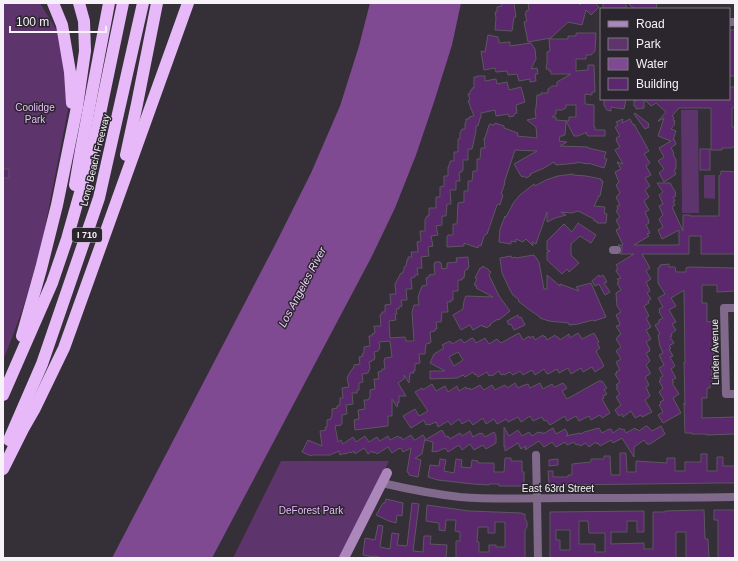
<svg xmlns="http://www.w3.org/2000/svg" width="738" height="561" viewBox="0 0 738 561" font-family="Arial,sans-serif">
<rect width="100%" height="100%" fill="#352f38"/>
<g fill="#5d346b">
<polygon points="3,3 40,3 61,37 67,66 68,110 40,253 22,311 10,343 3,360"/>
<polygon points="681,110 698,110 699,213 682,213"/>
<polygon points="704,175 715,175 715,199 704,198"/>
<polygon points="281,461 389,461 340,558 233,558"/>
</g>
<polygon fill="#7f4a92" points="370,3 461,3 452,45 434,102 416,155 395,208 371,258 212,558 112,558 276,243 311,173 340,106 359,46"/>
<g fill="#5b276d" stroke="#5d5760" fill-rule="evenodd">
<polygon points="501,3 514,3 516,17 514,17 512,31 495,30 496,18 495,12 497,12 497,7 502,6"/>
<polygon points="528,3 578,3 580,5 582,3 595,3 599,7 591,15 586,10 582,25 568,22 551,38 528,42 524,22 527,21 525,14 526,14 526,11 529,10"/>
<rect x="603" y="3" width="23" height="6"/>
<polygon points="628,3 657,3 656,9 634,9"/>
<rect x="729" y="30" width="6" height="46"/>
<path d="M576,33H596L595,51L591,55H586V59H576V71L588,70V65H594L595,92H592V95L585,94V104L594,105V127H595V130H605V136H588L586,134L587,132L578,136H574L566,121L565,135H563V136H560L559,141L567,142L560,146L588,147V148L606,152L604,158L607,159L604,168L588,163V164L577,162V163L556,165L554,162L544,168L530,174L531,175L526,178L524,176L522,177L521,176L514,164L537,151L515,150L504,183H505L501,194L503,195L500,205L498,204L497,205L487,234H486L484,236L481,246L479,245L478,248L464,243V246L447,247V237L448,235H453V224H457L458,203L464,202V191H468V181H472L473,171H477V159H480L481,148H485L484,138H485L489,125L490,124L494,125L495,123L504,126V128L518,133L517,136L537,138L536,127L527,120L536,118L535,110L536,108L537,95H541V93H548V89L552,86H557V82L571,74H551V71H549V69H546L547,63V52L550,51L549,39H568V36H576ZM566,105H576V117H569V121L556,120V117H552L556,114V110H562L566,108Z"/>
<polygon points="488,35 498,37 498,39 499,40 499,43 510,42 510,46 531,43 535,49 536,59 531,69 537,68 538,74 535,74 536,81 530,82 530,79 519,81 517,74 508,75 507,71 496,72 495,68 484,70 481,51 485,52"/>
<polygon points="477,76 485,76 485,81 496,79 497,84 507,82 509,90 521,87 525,102 516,105 517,113 514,114 514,116 509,117 508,114 496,116 495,110 481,113 481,118 480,118 478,126 476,126 476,131 472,149 468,149 468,160 463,160 463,170 462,170 462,172 459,172 460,181 456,181 456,190 450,190 451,204 447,204 446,216 442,216 442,225 436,226 438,235 431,236 433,246 428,247 429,256 421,257 422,268 417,268 418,275 415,275 415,277 411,278 412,289 406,289 407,300 401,300 402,306 399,307 399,309 396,309 397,314 395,314 396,320 389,321 390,338 405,337 406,341 414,341 412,312 414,305 419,305 418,297 422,286 427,285 426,278 429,277 429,275 435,274 434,265 435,262 440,262 440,263 441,263 442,269 447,268 447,263 457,262 456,258 468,257 469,267 468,267 468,269 465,270 464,278 462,278 462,280 458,280 458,291 453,291 453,300 451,300 451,302 447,302 448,312 442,312 441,322 436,322 437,329 435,329 435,331 430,332 431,342 430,342 430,343 426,344 425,354 419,354 420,363 415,364 415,371 413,371 414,373 410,373 409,383 404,375 404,379 398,383 406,396 399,396 399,403 398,402 397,407 392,399 392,416 388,416 388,426 355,430 354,420 359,419 358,410 365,409 364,400 368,400 368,399 370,398 370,390 375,389 374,379 379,379 378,372 382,371 382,369 385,369 384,361 385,358 392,357 390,341 379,342 380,348 378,351 374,352 375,357 374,360 372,360 372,361 369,362 370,368 368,373 362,374 363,382 359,383 359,390 357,390 357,393 352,393 353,404 346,405 347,414 342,415 342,424 341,424 341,425 335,426 338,442 341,440 343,444 353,437 356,442 365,436 369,442 377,437 380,441 388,436 390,440 398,436 400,438 401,437 403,440 411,435 414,440 415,440 423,435 425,438 422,454 415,458 421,460 418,477 409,475 409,473 407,472 411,448 403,452 401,448 398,449 392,453 388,447 377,454 375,452 373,453 372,451 368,454 364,448 355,454 354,451 351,453 350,452 345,454 345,453 340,455 339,451 330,455 312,455 311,456 302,452 308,440 322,446 320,431 326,430 325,427 327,427 327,420 331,419 331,417 332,416 332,409 337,408 337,406 340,405 340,398 343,398 342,388 349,387 347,378 349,374 353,368 354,367 354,365 360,364 359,357 363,356 362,354 364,353 364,347 370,346 369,336 372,336 372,334 375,333 374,326 381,326 380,315 382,314 382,312 385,312 385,305 391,304 390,294 396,294 395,284 401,273 403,273 403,271 404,270 404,267 406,266 407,260 408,260 408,257 412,257 411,252 418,252 417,242 421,241 420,231 425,231 425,220 427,216 429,216 429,208 436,208 436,197 440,197 440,187 444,186 444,176 448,176 448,167 449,167 449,164 450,164 450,161 454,161 454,152 458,152 458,139 460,139 460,133 462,129 465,129 465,123 466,123 466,119 469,119 469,117 474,116 468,101 470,100 468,94 470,94 470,91 472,90 472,88 474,88 474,77 477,77"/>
<polygon points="729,87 735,87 735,107 732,108 732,127 735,127 735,147 732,147 732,148 722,148 722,150 711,150 711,108 679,108 672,116 674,118 673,120 675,121 674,123 675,124 671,129 676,131 673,140 674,139 676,144 671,148 674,153 673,154 676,160 676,169 674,170 676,174 664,182 659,173 664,169 658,161 664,157 659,148 671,141 658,136 664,118 659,121 658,121 666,112 656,103 651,106 644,99 644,108 636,109 636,106 634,106 634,100 636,101 636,99 729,99"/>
<polygon points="604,99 626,99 624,109 611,107 611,111 607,110 604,105"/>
<polygon points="635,113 649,124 648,125 649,127 645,129 634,114"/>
<polygon points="623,119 622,123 630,119 633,125 634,124 649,151 644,154 650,163 646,166 651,175 645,178 650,186 645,190 649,197 644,201 649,210 645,212 649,221 648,221 649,223 646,225 650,233 647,234 649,236 634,245 679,245 679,230 662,239 658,230 663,227 659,219 663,215 659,206 663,204 659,195 663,192 657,183 670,183 676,193 675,194 676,196 673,197 675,201 673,202 675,205 672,207 683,231 683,215 690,215 690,216 719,216 719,176 721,174 721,171 735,172 735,254 701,254 701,236 689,236 689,254 642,254 650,268 646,271 651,279 646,282 650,291 647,293 651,299 648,301 649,303 644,306 649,316 646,318 651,327 646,330 651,339 646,342 650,349 649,349 650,351 646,353 650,361 646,365 650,372 650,374 645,377 649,385 646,387 650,396 645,400 652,412 642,417 641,415 635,418 631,411 623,417 622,414 619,416 615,410 621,405 616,397 620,394 616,388 618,387 616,385 620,382 615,374 617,373 616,372 620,370 616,362 621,359 616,351 621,347 616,339 618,337 618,336 621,334 616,326 620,325 620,324 616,315 621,312 617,306 616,293 621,290 617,283 619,282 617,279 621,278 616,271 616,270 618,269 616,265 634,254 620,254 622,252 622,247 618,245 623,245 616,230 620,228 616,220 620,217 616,211 618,210 617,206 620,205 616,197 620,193 616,185 619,182 615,172 621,169 617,162 623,164 615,150 620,147 616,140 617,140 616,138 620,136 615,127 618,125 616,122"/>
<rect x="700" y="149" width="10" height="21"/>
<rect x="3" y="169" width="6" height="9"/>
<polygon points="573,174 573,175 586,176 601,179 601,181 603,181 600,196 599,196 594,206 605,207 604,213 607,214 606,223 597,223 597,221 594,221 594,219 578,211 572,213 561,212 566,215 555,218 547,222 547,212 536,244 532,242 533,246 526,239 523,242 516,239 516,242 511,241 511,244 499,242 500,229 504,219 505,216 506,217 514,202 520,195 534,184 535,186 546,180 558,176"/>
<polygon points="578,223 596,235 591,243 580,236 571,244 571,255 579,263 569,272 567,269 562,274 547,260 547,252 550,251 547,250 547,241 564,224 572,232"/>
<polygon points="534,255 539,262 544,289 547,289 547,275 560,286 560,284 579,291 576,287 591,283 606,317 594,321 593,320 578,324 569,325 569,323 549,321 540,318 540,317 527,308 518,301 519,300 513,295 510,290 502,273 500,258 511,256 512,258 515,257 516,258"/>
<polygon points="669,264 669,267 675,267 676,272 686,272 686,268 689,267 735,268 735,291 717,292 717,285 702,285 702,303 707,303 707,322 713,321 714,368 712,368 712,385 710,385 710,388 707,388 707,398 702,398 702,418 735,417 735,434 706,435 706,434 692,434 692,433 685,433 684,403 685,405 684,362 685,363 684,290 671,298 676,306 669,310 676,322 672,324 676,330 671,334 672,336 670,337 674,343 669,346 671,348 669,349 673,356 670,357 675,366 671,369 676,378 672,380 674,382 672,383 679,394 673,398 681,413 663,423 658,415 663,412 659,405 661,404 660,402 664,400 659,392 663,388 659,381 661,380 660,378 663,376 659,368 664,365 659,355 663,353 660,346 658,335 660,334 655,325 659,323 659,320 663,318 659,312 660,311 659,309 663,307 658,298 665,294 658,283 658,268 659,267 660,267 660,265"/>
<polygon points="483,266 489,270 489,271 491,272 489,275 499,296 510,311 499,320 498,319 490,324 491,325 486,328 484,326 483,327 482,325 473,330 470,325 461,330 453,315 463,309 464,301 466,296 493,297 476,288 477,286 474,285 477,279 475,278 480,268 482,268"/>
<polygon points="599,275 600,277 603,275 607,282 604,283 610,292 605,295 599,284 595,286 592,281"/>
<polygon points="518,315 519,318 521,317 525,325 514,330 511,324 509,325 507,321"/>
<path d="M519,333L523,340L529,336L530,338L533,336L535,340L543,335L544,337L545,336L547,340L555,335L556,337H558L560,340L569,334L570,338L578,333L582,339L594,333L599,342L597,343L600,348L596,351L604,366L595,372L592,367L583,372L581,368L571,374L568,368L559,373L557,369L548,374V373L547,374L544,369L535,375L532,370L523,375L520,371L513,375L510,372L504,375L503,374L501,375L499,371L492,376L491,375L489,376L487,372L478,377L476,374L475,375L473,372L465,377L463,375L457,378L430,379V371H445L430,363L434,354L444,348L442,345L450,341L452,344L461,339L464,343L470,339L473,338L476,343L485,338L489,344L497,339L501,343ZM458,352L463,360L454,366L449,357Z"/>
<polygon points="599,381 602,381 607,388 604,390 607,394 603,396 604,398 602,399 610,413 602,418 600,415 591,420 589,416 579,421 576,416 567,421 565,416 550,425 546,420 544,421 542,417 533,421 530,416 521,422 518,417 508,422 506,419 497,424 494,419 486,424 483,418 473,425 469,420 462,424 459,419 451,425 448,421 438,427 436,422 429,425 428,424 426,425 424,420 411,428 403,416 415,409 419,416 428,411 415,392 422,388 423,390 432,384 436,391 445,386 448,392 457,386 459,391 466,387 467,389 470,388 471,390 480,385 484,390 492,385 495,390 505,385 507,388 515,383 518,388 524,385 525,385 528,384 530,388 540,383 543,389 552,384 554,387 555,387 563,383 567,388 562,391 567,399"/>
<polygon points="646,426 647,426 652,431 661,426 665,434 650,444 647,444 644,440 634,447 634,457 622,438 613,443 611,440 600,446 598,443 597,444 596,442 589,447 586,443 580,446 578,444 576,445 574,442 567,445 565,442 556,447 552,442 544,447 539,441 525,450 526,446 521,449 518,443 505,451 505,446 504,447 504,427 509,436 518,430 522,436 529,432 532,436 538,432 540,433 542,432 543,434 553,428 556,434 565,429 568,434 566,436 580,433 581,434 584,432 599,428 602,433 609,429 609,430 611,429 613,433 620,428 622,430 624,429 626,433 635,428 636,430 637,429 639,431"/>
<polygon points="442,430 446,437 448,436 450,439 460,433 462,436 470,431 473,437 480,433 480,434 482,433 485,437 494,432 496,436 496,443 486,449 483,445 474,450 470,444 462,450 459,445 448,452 445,448 436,452 435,451 432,452 433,442 425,440"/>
<polygon points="620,453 626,453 627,472 636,472 636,461 667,463 667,458 675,458 675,471 685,471 685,462 701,462 701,454 707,454 707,471 717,471 717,457 723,457 723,466 735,466 735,480 734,483 718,483 561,485 551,485 551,484 549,484 548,471 553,471 553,477 568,477 568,475 572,475 572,464 591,462 591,459 604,459 604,456 610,456 611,475 620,475"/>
<polygon points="505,458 511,458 511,461 522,461 522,472 524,472 524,486 499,486 499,484 489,484 489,485 473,484 438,480 428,477 430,465 439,466 440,459 446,460 444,471 454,473 456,459 462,460 461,467 471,468 472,460 478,461 478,463 494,463 494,472 504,472"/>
<polygon points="558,459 558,465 549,466 549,460"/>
<polygon points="386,499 403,503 402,516 397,515 396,523 389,521 376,515 383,503 385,503"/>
<polygon points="412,503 419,504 413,551 423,552 424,536 431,536 430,544 447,545 446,558 384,558 374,556 374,557 363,555 365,538 375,540 378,525 383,526 380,547 390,549 392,533 399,534 397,545 407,546"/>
<path d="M427,505L469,511L522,513V514H525V519L527,522V527L525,530V558H456V541H460V532L455,531L456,520H446L445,531L439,530V523L426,521ZM495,522H505V547H496V545H489V552H479V542H477L478,527H488V533H495Z"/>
<path d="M704,510L705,539H708L709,558H686V532H676V558H550V512L644,511V532H637V521H627V532H611V544L644,543V549H653V512H665V511ZM579,521H588L589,533H605V552H595V544H579ZM556,530H570V550H560V540H556Z"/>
<polygon points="714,510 735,510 735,558 718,558 718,520 714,520"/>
</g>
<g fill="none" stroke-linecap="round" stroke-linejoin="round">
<g stroke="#80698a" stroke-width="8">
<polyline points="729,22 735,22"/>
<polyline points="613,250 617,250"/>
<polyline points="735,308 724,308 726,394 735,394"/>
<polyline points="536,455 537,498 538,558"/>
<path d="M382,483C408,489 433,494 460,497C496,500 532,498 569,498C624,498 679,498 735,497"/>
</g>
<polyline stroke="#ac87bb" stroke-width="10" points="344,558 387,473"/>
<g stroke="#e7b9f9" stroke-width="12">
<polyline points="53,3 62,25 70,72 72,103"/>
<polyline points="126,155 137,104 157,3"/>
<polyline points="75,185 81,150 109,3"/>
<polyline points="22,336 41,269 57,205 77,107 85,51 84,21 79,3"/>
<polyline points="3,395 52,283 67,239 93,147 123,3"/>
<polyline points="9,440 42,364 99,198 143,3"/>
<polyline points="3,469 23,429 35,408 64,348 188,3"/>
</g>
</g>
<g text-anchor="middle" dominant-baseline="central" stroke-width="3" stroke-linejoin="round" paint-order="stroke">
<rect fill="#2b262e" stroke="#b9b5bb" stroke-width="1" x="72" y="228" width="30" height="14" rx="3"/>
<g font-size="9" font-weight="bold" fill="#f6f2f7">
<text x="87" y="235">I 710</text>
</g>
<g font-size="10" fill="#e7bcf7" stroke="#2b262e">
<text x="35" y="107">Coolidge<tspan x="35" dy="12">Park</tspan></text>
<text x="311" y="510">DeForest Park</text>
</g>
<g font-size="10" fill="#f6f2f7" stroke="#2b262e">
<text transform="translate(95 160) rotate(-76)">Long Beach Freeway</text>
<text transform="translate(715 352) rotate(-91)">Linden Avenue</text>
<text x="558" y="488">East 63rd Street</text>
</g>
<g font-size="11" font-style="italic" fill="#ecd0f8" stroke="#2b262e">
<text transform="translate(302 287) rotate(-62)">Los Angeles River</text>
</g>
</g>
<rect width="738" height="561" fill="none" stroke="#f6f2f7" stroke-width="8"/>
<rect x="600" y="8" width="130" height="92" fill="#2b262e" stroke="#7c787e"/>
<rect x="608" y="21" width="20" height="6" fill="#ac87bb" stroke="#7c787e"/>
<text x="636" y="28" font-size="12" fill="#f6f2f7">Road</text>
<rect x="608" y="38" width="20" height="12" fill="#5d346b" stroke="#7c787e"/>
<text x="636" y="48" font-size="12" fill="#f6f2f7">Park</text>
<rect x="608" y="58" width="20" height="12" fill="#7f4a92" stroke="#7c787e"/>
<text x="636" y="68" font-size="12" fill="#f6f2f7">Water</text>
<rect x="608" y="78" width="20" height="12" fill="#5b276d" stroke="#7c787e"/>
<text x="636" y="88" font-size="12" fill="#f6f2f7">Building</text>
<path d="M10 26v6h96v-6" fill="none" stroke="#f6f2f7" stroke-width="2"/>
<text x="16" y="26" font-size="12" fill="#f6f2f7" stroke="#2b262e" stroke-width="3" paint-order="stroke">100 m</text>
</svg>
